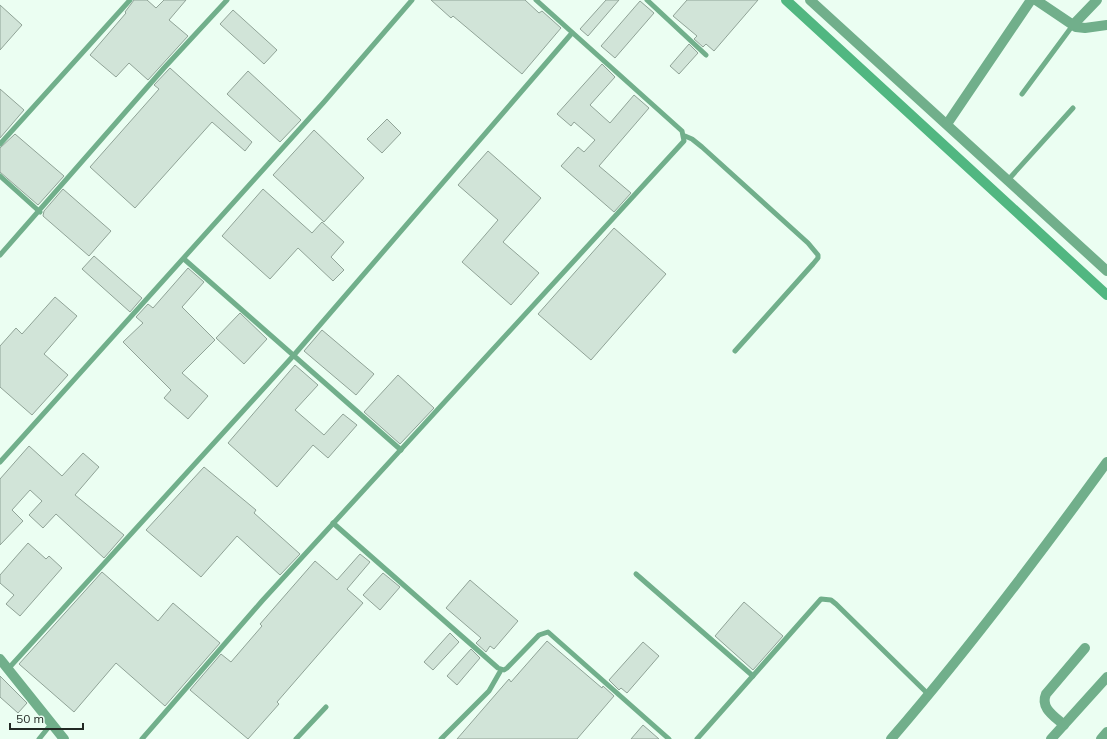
<svg xmlns="http://www.w3.org/2000/svg" width="1107" height="739" viewBox="0 0 1107 739" font-family="Mulish,sans-serif">
<rect width="100%" height="100%" fill="#ebfef2"/>
<g fill="none" stroke-linecap="round" stroke-linejoin="round">
<polyline stroke="#51b781" stroke-width="10" points="786,0 1107,295"/>
</g>
<g fill="#d1e4d8" stroke="#90a397">
<polygon points="134,0 147,0 156,8 164,0 186,0 169,20 188,36 148,80 129,63 116,77 90,55 126,13 125,12"/>
<polygon points="431,0 525,0 539,13 542,11 561,28 522,74 453,16 451,18"/>
<polygon points="606,0 619,0 588,36 580,29"/>
<polygon points="687,0 758,0 714,51 706,44 703,47 694,39 697,36 673,16"/>
<polygon points="640,1 654,13 615,58 601,46"/>
<polygon points="0,5 22,25 0,50"/>
<polygon points="233,10 277,50 264,64 220,24"/>
<polygon points="689,44 698,53 679,74 670,66"/>
<polygon points="602,64 615,77 590,105 610,123 634,95 649,108 599,166 631,193 614,212 561,166 578,147 584,152 595,140 574,122 571,126 557,114"/>
<polygon points="170,68 252,142 245,151 212,122 135,208 90,167 159,89 154,85"/>
<polygon points="248,71 301,120 280,142 227,94"/>
<polygon points="0,89 24,110 0,138"/>
<polygon points="387,119 401,133 382,153 367,139"/>
<polygon points="314,130 364,178 324,222 273,175"/>
<polygon points="15,134 64,176 38,205 0,172 0,148"/>
<polygon points="488,151 541,198 503,242 539,273 511,305 462,262 498,220 458,185"/>
<polygon points="63,189 111,231 89,256 43,216 44,211"/>
<polygon points="263,189 312,233 322,222 344,242 331,257 344,270 333,281 298,248 270,279 222,236"/>
<polygon points="614,228 666,274 591,360 538,314"/>
<polygon points="94,256 142,298 130,312 82,269"/>
<polygon points="188,268 204,282 182,307 215,340 182,373 208,396 188,419 164,398 171,390 123,342 143,323 136,317 148,304 153,308"/>
<polygon points="55,297 77,316 44,354 68,375 32,415 0,387 0,346 16,328 22,334"/>
<polygon points="240,313 267,339 244,364 216,338"/>
<polygon points="322,330 374,374 356,395 304,351"/>
<polygon points="295,365 318,385 295,410 324,435 343,414 357,425 328,458 313,445 277,487 228,443"/>
<polygon points="398,375 434,408 400,444 364,412"/>
<polygon points="29,446 62,476 83,453 99,467 75,495 124,535 104,558 56,514 43,528 29,515 42,501 30,490 12,510 23,521 0,545 0,479"/>
<polygon points="204,467 256,510 254,513 300,554 280,575 237,536 201,577 146,530"/>
<polygon points="28,543 46,559 49,556 62,568 20,616 6,604 14,595 0,583 0,575"/>
<polygon points="360,554 370,562 347,589 363,603 277,702 279,704 248,739 190,690 221,654 231,662 262,626 260,624 315,561 337,580"/>
<polygon points="102,572 158,621 173,603 220,643 165,706 116,663 74,712 19,664"/>
<polygon points="383,573 400,587 380,610 363,595"/>
<polygon points="470,580 518,621 494,649 490,646 486,652 476,643 481,638 446,608"/>
<polygon points="744,602 783,636 753,670 715,636"/>
<polygon points="450,633 459,642 433,670 424,662"/>
<polygon points="547,641 602,688 603,686 614,696 577,739 457,739 509,679 511,682"/>
<polygon points="643,642 659,656 627,693 621,688 619,690 609,680"/>
<polygon points="471,649 480,658 457,685 447,676"/>
<polygon points="0,676 27,703 18,713 0,697"/>
<polygon points="643,725 659,739 631,739"/>
</g>
<g fill="none" stroke-linecap="round" stroke-linejoin="round">
<g stroke="#71af8b" stroke-width="5">
<polyline points="647,0 706,55"/>
<polyline points="1022,94 1073,25"/>
<polyline points="685,136 692,139 702,147 808,243 818,255 818,258 813,264 735,351"/>
<polyline points="0,144 130,0"/>
<polyline points="0,176 40,212"/>
<polyline points="1008,180 1073,108"/>
<polyline points="0,255 164,68 227,0"/>
<polyline points="184,259 401,450"/>
<polyline points="0,462 324,102 412,0"/>
<polyline points="333,523 498,668 504,670 507,668 539,635 548,632 669,739"/>
<polyline points="636,574 753,676"/>
<polyline points="8,669 294,355 572,33"/>
<polyline points="39,739 52,723"/>
<polyline points="142,739 262,601 684,141 682,131 536,0"/>
<polyline points="296,739 326,707"/>
<polyline points="441,739 489,691 501,670"/>
<polyline points="697,739 821,599 831,600 836,604 929,695"/>
</g>
<g stroke="#71af8b" stroke-width="10">
<polyline points="810,0 1107,271"/>
<polyline points="1036,0 1076,27 1085,28 1107,25"/>
<polyline points="1073,25 1097,0"/>
<polyline points="947,124 1031,0"/>
<path d="M1064,725C1054,716 1040,708 1046,694L1085,648"/>
<path d="M891,739C968,650 1038,557 1107,462"/>
<polyline points="1051,739 1107,677"/>
<polyline points="1101,739 1107,732"/>
</g>
<polyline stroke="#71af8b" stroke-width="10" points="0,659 64,739"/>
</g>
<path d="M10 723v6h73v-6" fill="none" stroke="#222924" stroke-width="2"/>
<text x="16" y="723" font-size="12" fill="#222924" stroke="#ebfef2" stroke-width="3" paint-order="stroke">50 m</text>
</svg>
